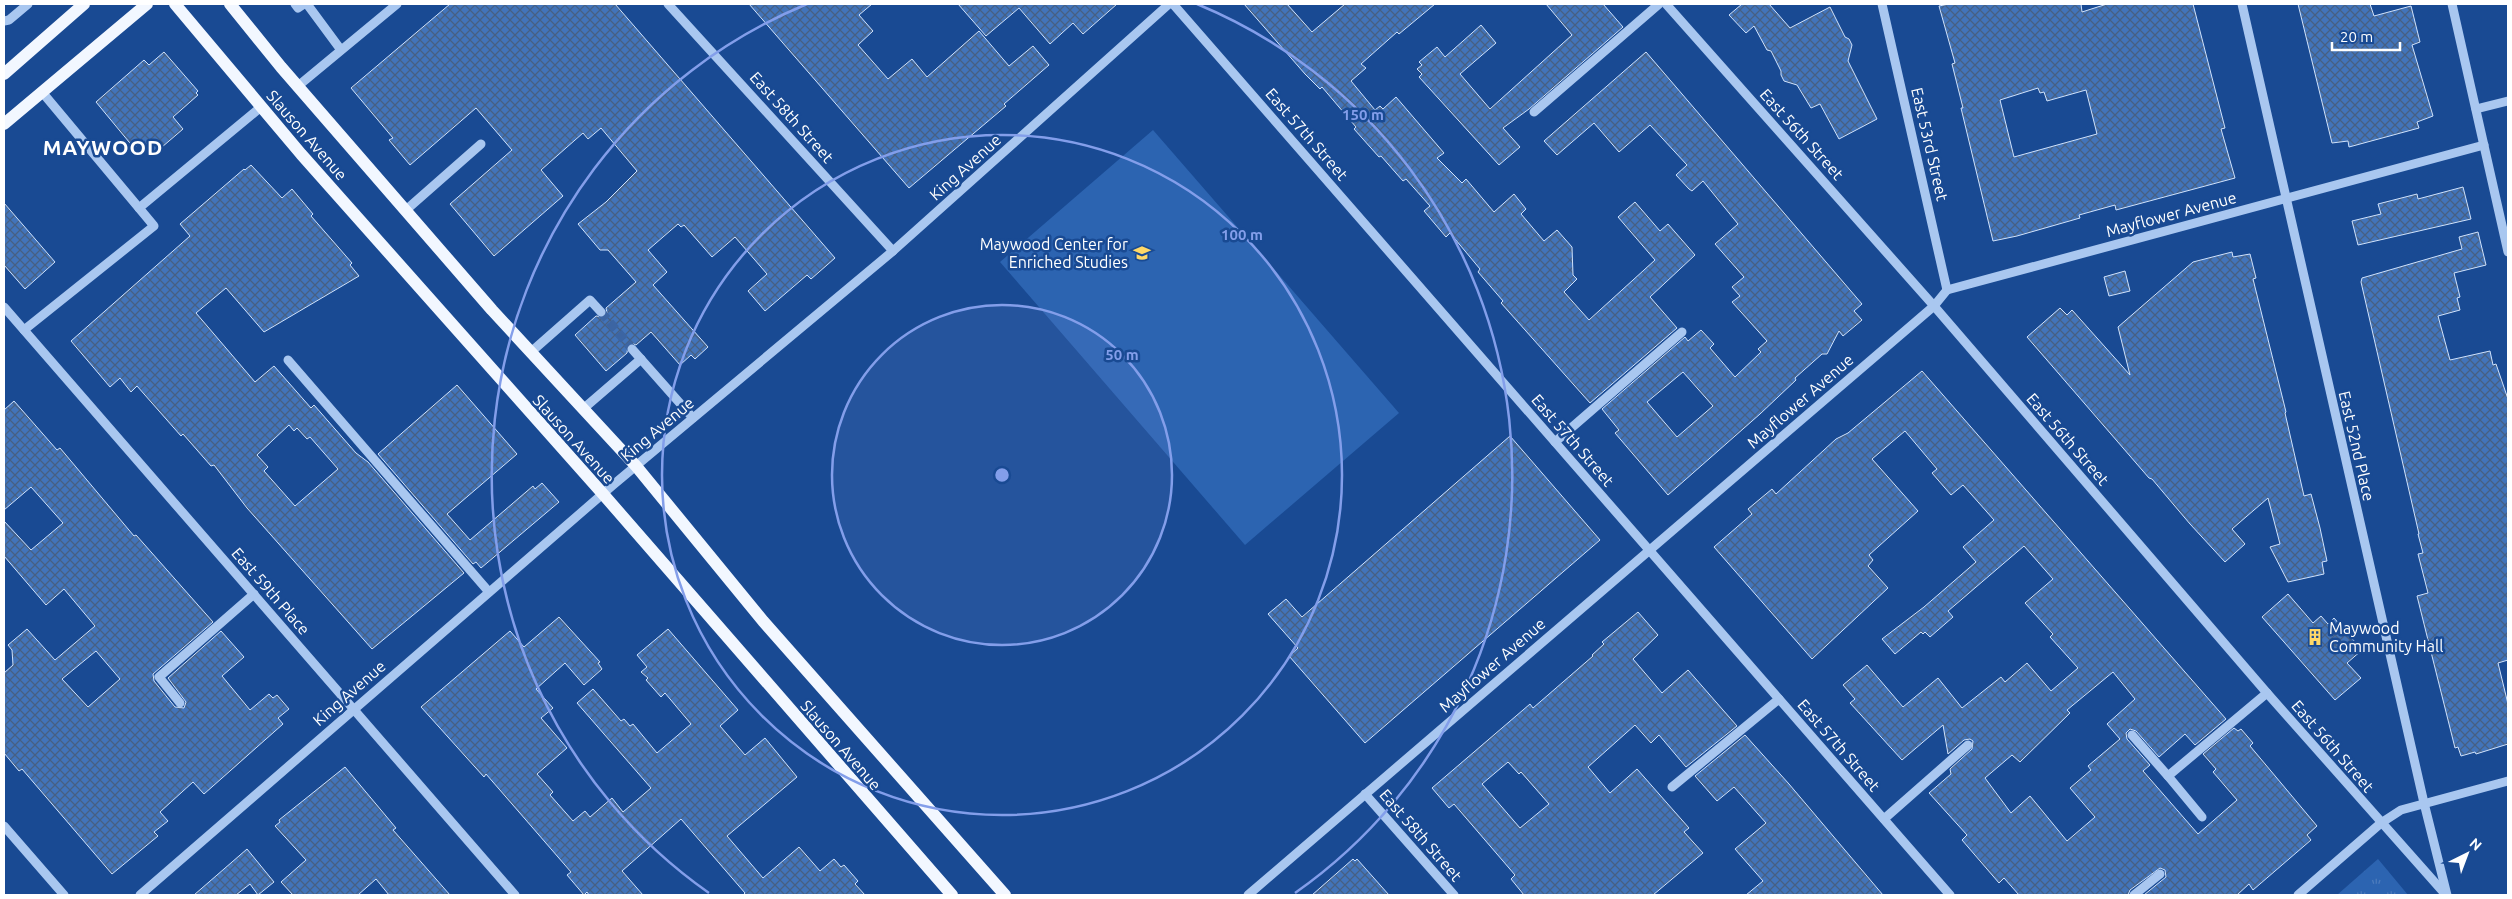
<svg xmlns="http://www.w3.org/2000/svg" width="2512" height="899" viewBox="0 0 2512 899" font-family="Ubuntu,sans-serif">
<defs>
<pattern id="park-tufts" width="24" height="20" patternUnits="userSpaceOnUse" patternTransform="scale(1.25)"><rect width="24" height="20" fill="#2c64b1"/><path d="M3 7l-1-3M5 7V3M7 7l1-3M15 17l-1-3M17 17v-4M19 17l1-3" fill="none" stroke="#4c7bbd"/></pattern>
<pattern id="building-cross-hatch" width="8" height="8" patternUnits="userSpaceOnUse" patternTransform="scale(1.25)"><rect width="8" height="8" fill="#4274ba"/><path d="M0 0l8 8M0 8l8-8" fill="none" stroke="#476083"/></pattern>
</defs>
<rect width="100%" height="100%" fill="#194a93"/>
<polygon fill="#2c64b1" points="1153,130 1399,413 1245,545 1000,262"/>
<polygon fill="url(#park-tufts)" points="2378,859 2408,895 2337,895"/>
<g fill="url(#building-cross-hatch)" stroke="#d0e2fb" fill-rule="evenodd">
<polygon points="450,4 615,4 835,258 811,279 807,275 765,311 748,291 767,274 735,237 712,257 684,225 681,227 678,224 648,250 667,272 653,285 708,347 695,359 691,355 680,365 651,332 636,345 631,343 628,345 627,353 606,371 575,335 596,316 605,317 607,313 606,308 636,282 608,250 600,250 578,224 606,202 637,171 601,128 588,139 583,133 541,170 563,196 494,256 450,204 512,150 476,108 410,165 389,140 393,138 351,88"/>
<polygon points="749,4 872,4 859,15 873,31 858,45 888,79 912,59 927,77 979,31 1009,66 1033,46 1049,65 1004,104 1006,106 909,188"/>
<polygon points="958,4 1117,4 1083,34 1073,23 1050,44 1019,8 986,36"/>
<polygon points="1244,4 1287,4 1312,32 1345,4 1435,4 1399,34 1397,32 1361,64 1366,68 1351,81 1375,110 1380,106 1383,109 1396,97 1444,153 1437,158 1462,183 1466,179 1494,212 1514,194 1526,209 1521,214 1544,241 1557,230 1572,247 1573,275 1577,279 1564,292 1589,320 1655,260 1618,217 1635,202 1660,231 1668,224 1695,255 1650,297 1677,328 1590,403 1501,303 1503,301 1478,272 1480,269 1450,233 1446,237 1424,211 1430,206 1406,179 1403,181 1381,156 1379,157 1354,129 1356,127 1322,87 1320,89 1305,74"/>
<polygon points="1546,4 1603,4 1623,27 1529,109 1503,128 1520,147 1499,165 1419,77 1422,74 1417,69 1422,65 1419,62 1437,47 1445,57 1481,25 1496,43 1460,74 1490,109 1572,35"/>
<polygon points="1742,4 1769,4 1790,28 1830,7 1845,37 1849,39 1852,45 1848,61 1877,119 1839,139 1820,104 1811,108 1797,85 1784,81 1781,75 1781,71 1771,51 1767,50 1754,26 1746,33 1729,15"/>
<path d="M1949,4H2081L2082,12L2107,4H2193L2225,128L2221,129L2235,178L2116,210L2115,205L2079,215L2080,218L2017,236L1993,241L1961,108H1963L1952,64L1955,63L1939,6ZM2038,88L2040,93L2044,92L2047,101L2086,90L2097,134L2014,157L2000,100Z"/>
<polygon points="2298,4 2370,4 2374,16 2411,6 2420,42 2412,45 2433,116 2417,122 2419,128 2349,147 2348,141 2332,143"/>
<polygon points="164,52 198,91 196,93 198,95 173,117 183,129 155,153 143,140 134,148 96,102 144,60 149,65"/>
<path d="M1646,52L1862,304L1854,311L1862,320L1843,336L1839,331L1827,354H1822L1795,378L1796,380L1760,414L1668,495L1615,433L1619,430L1602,409L1685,337L1688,341L1701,330L1714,344L1710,348L1735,377L1761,352L1758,349L1767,341L1732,302L1740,296L1732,287L1744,277L1715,244L1738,224L1703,181L1692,191L1689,189L1676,175L1687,165L1650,125L1619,152L1594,123L1557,155L1544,141ZM1683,372L1713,406L1677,437L1647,402Z"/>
<path d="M251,165L282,198L292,189L313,214L311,216L352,263L350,265L359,276L264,332L226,288L196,313L255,382L274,366L311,408L314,405L356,453L368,462L464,573L372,649L247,508L214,465L211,466L183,434L181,436L137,386L131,392L120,378L110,387L71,341L190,236L180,224L244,169L245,170ZM289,425L294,431L297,428L307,439L310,437L338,469L295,506L264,471L268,467L257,455Z"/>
<polygon points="2463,187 2471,219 2358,245 2352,221 2381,214 2378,204 2417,194 2418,199"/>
<polygon points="4,203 55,262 25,289 4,265"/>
<polygon points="2478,232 2486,265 2454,273 2460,297 2457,298 2460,310 2438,316 2450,360 2490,351 2493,365 2496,364 2508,399 2508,660 2498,663 2508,704 2508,744 2476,754 2475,752 2461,756 2458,747 2455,748 2417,596 2428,593 2418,554 2423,553 2418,534 2419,534 2361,282 2362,278 2462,249 2459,237"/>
<polygon points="2232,252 2233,257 2250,254 2256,278 2253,279 2286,412 2285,413 2304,496 2311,494 2320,528 2327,561 2322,562 2324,574 2288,582 2270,547 2280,544 2268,498 2232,529 2245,544 2225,562 2190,524 2152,479 2149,478 2027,337 2060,308 2067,315 2072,310 2130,375 2118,327 2193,262"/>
<polygon points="2125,271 2130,291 2109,296 2104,277"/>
<path d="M1922,371L2226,719L2195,745L2185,734L2159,757L2136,731L2130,729L2126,733L2127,739L2150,765L2143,771L2198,834L2237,800L2213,772L2216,769L2203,754L2234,728L2238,731L2241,729L2253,743L2250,746L2317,826L2307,835L2311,840L2253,890L2249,884L2237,895H2144L2166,877L2165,870L2160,868L2130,890L2128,895H2019L2004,878L1999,883L1962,840L1967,835L1929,793L1951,774L1950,769L1972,749L1973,741L1970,739L1964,740L1948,754L1943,725L1902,760L1850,703L1855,699L1843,685L1867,665L1903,707L1938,678L1962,708L2001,677L2005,682L2027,663L2051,691L2078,668L2050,637L2053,634L2025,603L2053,579L2024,546L1948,611L1953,617L1930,637L1925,632L1923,634L1921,632L1895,654L1882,639L1924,607L1976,562L1963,547L1994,520L1963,485L1951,495L1932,473L1937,469L1905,431L1872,459L1918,511L1869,555L1873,560L1868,566L1888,588L1812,659L1714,547L1752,514L1748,509L1772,489L1776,494L1836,439L1848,433ZM2113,672L2135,699L2107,724L2120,739L2088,766L2091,770L2070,788L2095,817L2067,841L2030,796L2011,813L1985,778L2012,755L2020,762L2070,713L2067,710Z"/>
<polygon points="457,385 517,454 447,514 470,540 533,486 535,489 542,483 559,502 481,568 476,562 473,564 378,454"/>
<path d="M14,401L57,450L60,448L134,536L136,535L213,622L153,674L154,681L175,707L184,708L186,702L168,678L221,631L244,657L222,676L250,710L269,694L273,698L277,695L289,709L278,718L283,724L204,794L193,782L160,812L168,821L154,832L158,836L112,874L22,769L19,771L4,753V673L13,665L12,650L8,645L27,629L55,660L95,626L64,589L46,605L4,556V521L31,550L63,523L31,487L4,510V410ZM96,651L120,679L88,707L62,679Z"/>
<polygon points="1510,436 1600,540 1365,743 1289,656 1298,648 1268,614 1286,599 1302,617"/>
<polygon points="2288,594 2313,623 2321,616 2328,624 2334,618 2362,650 2347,663 2361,678 2335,700 2262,617"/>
<path d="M1638,612L1658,635L1633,659L1662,693L1688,670L1737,726L1686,767L1659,735L1651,743L1635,725L1588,767L1610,793L1637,769L1689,828L1684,832L1703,853L1653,895H1524L1511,879L1515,875L1454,804L1449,808L1432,788L1530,704L1533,708L1593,656L1592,655L1604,644L1602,642ZM1508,762L1519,774L1521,772L1549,804L1520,828L1482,784Z"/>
<polygon points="559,617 600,662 598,663 602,669 584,685 565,663 536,689 553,708 541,718 567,748 537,774 553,792 550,795 573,821 585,811 590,817 612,798 623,812 651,788 577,703 593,689 621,721 624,719 630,726 633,724 657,753 691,724 665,693 661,697 646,680 648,678 641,672 647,667 637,655 668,629 738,710 720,726 745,755 765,738 797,777 727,836 763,878 799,847 820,871 834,859 841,867 844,865 858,881 855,884 865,895 743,895 745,893 681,819 622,871 643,895 589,895 587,892 584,895 567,875 571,872 486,774 484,777 421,707 510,631 524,647"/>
<polygon points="1745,735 1789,784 1883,895 1746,895 1763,881 1735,849 1766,823 1734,787 1717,801 1695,776"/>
<polygon points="345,767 396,828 393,830 450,895 389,895 376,879 358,895 293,895 281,882 306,860 275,826 280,822 279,820"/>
<polygon points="247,849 274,882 258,895 250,884 236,895 194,895"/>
<polygon points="1353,859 1355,861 1357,859 1389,895 1312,895"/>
</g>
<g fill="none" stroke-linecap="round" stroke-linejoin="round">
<polyline stroke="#3c65a3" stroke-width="9" stroke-dasharray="9 4.5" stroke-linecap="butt" points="601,312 632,349"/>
<g stroke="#a9c7f0" stroke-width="9">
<polyline points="295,4 298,8 304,4"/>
<polyline points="307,4 341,50"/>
<polyline points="668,4 893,251"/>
<polyline points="1173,4 1950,895"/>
<polyline points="1666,4 1934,306 2267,693 2446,895"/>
<polyline points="1882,4 1947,290"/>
<polyline points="2242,4 2424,803 2447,895"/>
<polyline points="2452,4 2508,252"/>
<polyline points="4,21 9,20 28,4"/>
<polyline points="298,86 397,4"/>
<polyline points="42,92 139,208"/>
<polyline points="2476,109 2508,101"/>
<polyline points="1534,112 1659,4"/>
<polyline points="406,210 481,144"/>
<polyline points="4,307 515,895"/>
<polyline points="24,330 154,226 139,208 261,107"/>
<polyline points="632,349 693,418"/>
<polyline points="531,352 590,300 601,312"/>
<polyline points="288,360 489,592"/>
<polyline points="583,409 641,359"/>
<polyline points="1555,442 1682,332"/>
<polyline points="180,703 159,677 254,594"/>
<polyline points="2132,735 2168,776"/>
<polyline points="1672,787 1779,699"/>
<polyline points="1365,794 1454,895"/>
<polyline points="2202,817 2168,776 2267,693"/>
<polyline points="1884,819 1968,745"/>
<polyline points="4,826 64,895"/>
<polyline points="140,895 613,485 893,251 1169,4"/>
<polyline points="1248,895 1934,306 1947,290 2484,145"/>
<polyline points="2134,895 2160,874"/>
<polyline points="2298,895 2381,823 2401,810 2508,781"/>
</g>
<g stroke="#f2f7ff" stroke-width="12">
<polyline points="175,4 301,154 603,494 952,895"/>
<polyline points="230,4 281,67 492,310 636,466 763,621 1005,895"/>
<polyline points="4,74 84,4"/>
<polyline points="4,124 147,4"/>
</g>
</g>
<circle cx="1002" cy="475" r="170" fill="#839eea" fill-opacity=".12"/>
<g fill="none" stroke="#839eea" stroke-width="2.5">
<circle cx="1002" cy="475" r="170"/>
<circle cx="1002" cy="475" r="340"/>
<path d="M709 893A510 510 0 0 1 807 4M1197 4A510 510 0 0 1 1295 893"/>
</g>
<defs>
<g id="school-bare" transform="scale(1.35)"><path d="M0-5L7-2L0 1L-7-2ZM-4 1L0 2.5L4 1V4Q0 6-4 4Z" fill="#ffd868" stroke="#194a93" stroke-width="2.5" paint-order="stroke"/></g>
<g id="building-bare" transform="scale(1.35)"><path d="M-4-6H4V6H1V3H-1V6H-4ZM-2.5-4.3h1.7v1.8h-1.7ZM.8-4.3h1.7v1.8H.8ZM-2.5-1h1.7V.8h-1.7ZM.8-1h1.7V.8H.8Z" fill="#ffd868" stroke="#194a93" stroke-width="2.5" paint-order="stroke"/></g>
</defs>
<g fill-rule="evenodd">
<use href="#school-bare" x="1142" y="253"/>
<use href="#building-bare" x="2315" y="637"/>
</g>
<g text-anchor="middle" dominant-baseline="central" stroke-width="5" stroke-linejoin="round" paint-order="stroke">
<g font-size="16" fill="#fff" stroke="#194a93">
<text transform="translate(792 117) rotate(48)">East 58th Street</text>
<text transform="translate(1307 134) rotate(49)">East 57th Street</text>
<text transform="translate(1802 134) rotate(48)">East 56th Street</text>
<text transform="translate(307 135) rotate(49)">Slauson Avenue</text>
<text transform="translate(1930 144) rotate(77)">East 53rd Street</text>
<text transform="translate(965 167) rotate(-42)">King Avenue</text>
<text transform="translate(2171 214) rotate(-15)">Mayflower Avenue</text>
<text transform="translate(1800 401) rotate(-41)">Mayflower Avenue</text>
<text transform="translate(657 429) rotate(-40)">King Avenue</text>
<text transform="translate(574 439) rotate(48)">Slauson Avenue</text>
<text transform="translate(2068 439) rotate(49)">East 56th Street</text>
<text transform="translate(1573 440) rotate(49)">East 57th Street</text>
<text transform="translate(2357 446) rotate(77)">East 52nd Place</text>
<text transform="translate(271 591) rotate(49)">East 59th Place</text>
<text transform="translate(1492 665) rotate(-41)">Mayflower Avenue</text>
<text transform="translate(349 693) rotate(-41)">King Avenue</text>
<text transform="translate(841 745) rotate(49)">Slauson Avenue</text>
<text transform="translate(1839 745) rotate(49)">East 57th Street</text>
<text transform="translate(2333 746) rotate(49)">East 56th Street</text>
<text transform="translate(1421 835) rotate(49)">East 58th Street</text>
</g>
<g font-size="16" fill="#fff" stroke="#194a93" text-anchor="end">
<text x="1128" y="244">Maywood Center for<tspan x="1128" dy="18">Enriched Studies</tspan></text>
<text x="2329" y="628" text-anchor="start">Maywood<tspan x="2329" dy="18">Community Hall</tspan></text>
</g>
<g font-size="21" font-weight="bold" letter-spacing="1" fill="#fff" stroke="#194a93">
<text x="103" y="147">MAYWOOD</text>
</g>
</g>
<circle cx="1002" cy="475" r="8" fill="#839eea" stroke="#194a93" stroke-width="2.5"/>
<g font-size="15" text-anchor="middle" font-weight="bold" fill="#839eea" stroke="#194a93" stroke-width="5" stroke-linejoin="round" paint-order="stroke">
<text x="1363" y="120">150 m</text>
<text x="1242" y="240">100 m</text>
<text x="1122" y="360">50 m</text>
</g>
<rect width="2512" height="899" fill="none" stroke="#ffffff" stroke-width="10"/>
<g transform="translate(2467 854) rotate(42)" stroke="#194a93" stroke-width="4" paint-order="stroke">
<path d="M0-4L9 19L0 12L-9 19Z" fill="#ffffff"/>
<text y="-8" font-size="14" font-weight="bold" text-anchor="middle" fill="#ffffff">N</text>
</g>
<path d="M2332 42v8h68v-8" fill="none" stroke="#ffffff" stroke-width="2.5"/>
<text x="2340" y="42" font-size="15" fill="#ffffff" stroke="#194a93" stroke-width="4" paint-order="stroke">20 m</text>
</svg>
